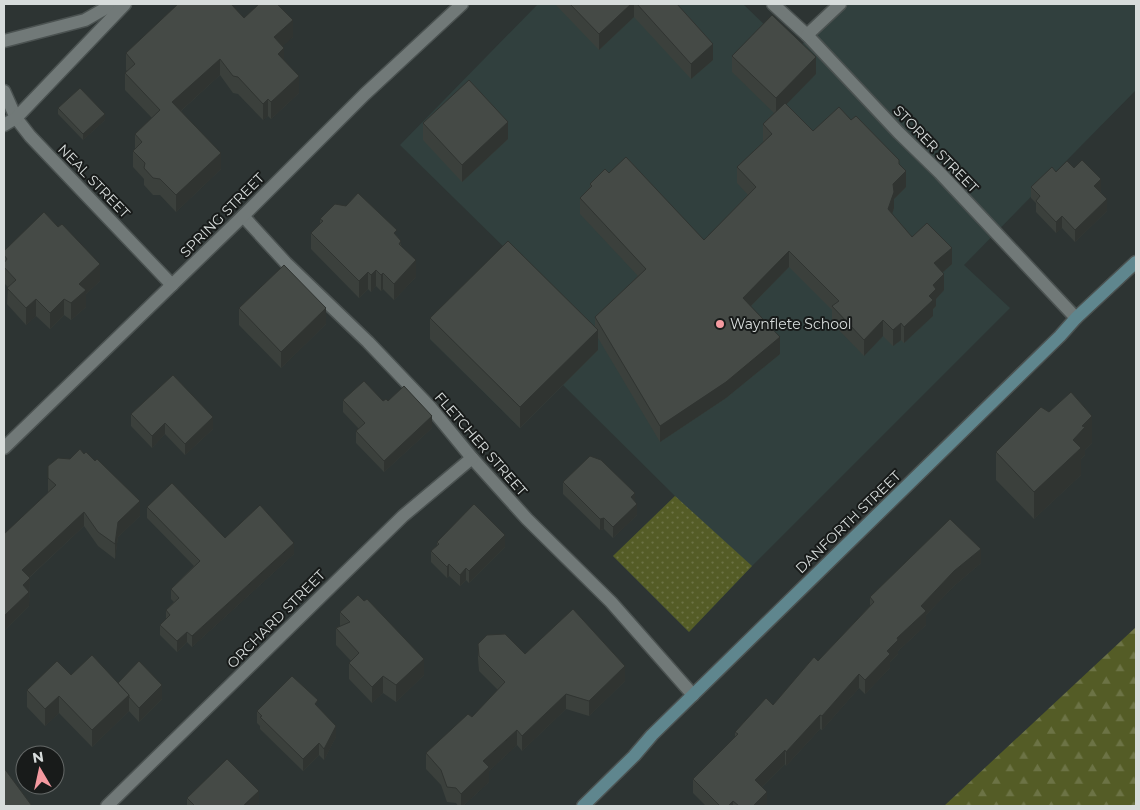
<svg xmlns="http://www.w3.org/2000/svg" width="1140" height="810" viewBox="0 0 1140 810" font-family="Montserrat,sans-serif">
<defs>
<pattern id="forest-firs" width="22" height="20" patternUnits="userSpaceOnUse" patternTransform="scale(1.25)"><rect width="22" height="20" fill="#545c26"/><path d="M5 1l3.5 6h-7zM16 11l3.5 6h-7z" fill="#6c7345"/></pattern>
<pattern id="park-dots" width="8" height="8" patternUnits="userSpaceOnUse" patternTransform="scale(1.25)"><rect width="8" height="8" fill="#545c26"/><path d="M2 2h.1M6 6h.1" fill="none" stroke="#6c7345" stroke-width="1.8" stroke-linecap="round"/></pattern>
</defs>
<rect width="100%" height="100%" fill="#2d3433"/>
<polygon fill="#31403e" points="538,4 743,4 793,52 848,4 1136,4 1136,90 964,265 1010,308 752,566 689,632 613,556 675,496 563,385 520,428 430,339 513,256 400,145"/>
<polygon fill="url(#forest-firs)" points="1136,627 1136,806 944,806"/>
<polygon fill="url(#park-dots)" points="675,496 752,566 689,632 613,556"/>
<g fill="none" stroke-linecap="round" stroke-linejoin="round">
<g stroke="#4b5251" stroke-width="15">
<g id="street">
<polyline points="773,4 807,35 899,133 940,173 1076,318"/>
<polyline points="807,35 840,4"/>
<polyline points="4,41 85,20 113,4"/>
<polyline points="4,91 16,118 30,136 172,285"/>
<polyline points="4,125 16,118 125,4"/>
<polyline points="243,216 286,263 368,342 431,408 472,458 527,519 611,602 693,695"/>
<polyline points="4,448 243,216 365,94 462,4"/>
<polyline points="107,806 403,516 472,458"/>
</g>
</g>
<g stroke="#4b5251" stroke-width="15">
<polyline id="secondary" points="583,806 634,756 652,735 1060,336 1076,318 1136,262"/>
</g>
<use href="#street" stroke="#717978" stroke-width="12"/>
<use href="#secondary" stroke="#5f868e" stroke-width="12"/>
</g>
<g fill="#3b403c">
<polygon points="176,4 219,4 244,18 293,37 282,46 284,61 299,93 271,119 268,116 263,120 238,94 233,93 220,75 181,111 221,169 176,212 160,195 153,195 144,185 144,179 133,167 133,151 135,149 135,134 152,118 125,90 125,73 127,71 126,70 126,53 176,6"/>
<polygon points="555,4 677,4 713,60 691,79 634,17 599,50"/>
<polygon points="732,56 816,74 786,104 813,131 851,120 899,164 906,187 894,199 894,208 892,214 912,237 952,264 943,272 944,290 936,299 936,306 933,309 933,316 904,343 901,340 893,346 883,336 864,356 832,323 832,310 789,267 751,306 780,354 726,398 660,442 598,338 598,350 520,428 430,339 430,318 595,328 595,317 638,276 580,214 580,198 590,187 590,184 609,173 704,240 748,195 737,183 737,167 764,142 763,141 763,124 774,113 732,72"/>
<polygon points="58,108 105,120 83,140 58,114"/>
<polygon points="423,123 508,139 462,182 423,140"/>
<polygon points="1074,168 1101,191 1100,192 1107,211 1075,242 1062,228 1056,233 1036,212 1036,203 1031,198 1031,187 1056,172"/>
<polygon points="320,219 397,236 416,277 394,300 383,289 381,291 376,286 371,292 368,289 359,298 311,249 311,233 320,224"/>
<polygon points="4,251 100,281 86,294 86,307 71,320 64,315 50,329 36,316 26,325 7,304 8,287 4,283"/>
<polygon points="239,308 326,324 281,368 239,325"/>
<polygon points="343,400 388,401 432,428 384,472 356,443 356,431 359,429 343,412"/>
<polygon points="131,414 213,429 185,455 165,434 152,448 131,426"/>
<polygon points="1092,443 1085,450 1085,455 1081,459 1081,475 1034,519 996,480 996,452"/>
<polygon points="48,466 140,516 118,537 115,559 98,546 84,526 30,577 29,606 4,631 48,492"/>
<polygon points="563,482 635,501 637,515 613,538 604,529 600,530 563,494"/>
<polygon points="147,507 225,538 294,554 192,647 187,642 177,652 160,635 160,625 166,619 166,610 174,602 171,599 171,589 194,566 147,518"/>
<polygon points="437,542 505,547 469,583 466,580 460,586 449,576 447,578 431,562 431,551 437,546"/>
<polygon points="981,563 954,586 926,615 926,625 898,651 898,654 890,662 890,668 865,694 859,688 822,730 820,729 786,766 785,764 762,787 767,792 767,806 706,806 693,793 693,779 735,737 735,732 773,705 818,661 870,606 870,597"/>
<polygon points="340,612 424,675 396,702 383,693 372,703 349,679 349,663 351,661 336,645 336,628 340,626"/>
<polygon points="478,644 525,654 625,681 589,716 566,709 522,751 517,745 489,771 489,782 463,806 458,806 456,803 447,802 441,785 426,769 426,753 472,717 498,690 479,671 478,659"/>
<polygon points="71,675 118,683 162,699 139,722 129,711 92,747 59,713 45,726 27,707 27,690"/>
<polygon points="318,707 336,737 324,760 319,755 303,771 260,729 260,726 257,723 257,711"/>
<polygon points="187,798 259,803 255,806 187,806"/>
</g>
<g fill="#303431">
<polygon points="631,4 634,4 634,17 599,50 599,34"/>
<polygon points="293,20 293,37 274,54 274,37"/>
<polygon points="713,44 713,60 691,79 691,64"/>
<polygon points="284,48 284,65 278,54"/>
<polygon points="816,57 816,74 776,115 776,98"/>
<polygon points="220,59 220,75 172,119 172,102"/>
<polygon points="299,76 299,93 271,119 271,102"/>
<polygon points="268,99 268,116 263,120 263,104"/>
<polygon points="105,114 105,120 83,140 83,134"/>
<polygon points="508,122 508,139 462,182 462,165"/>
<polygon points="221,153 221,169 176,212 176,195"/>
<polygon points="906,171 906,187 894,199 894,208 888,226 888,209 893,184"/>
<polygon points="1101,179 1101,191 1094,198 1094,186"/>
<polygon points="1107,199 1107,211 1075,242 1075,230"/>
<polygon points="1062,216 1062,228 1056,233 1056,222"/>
<polygon points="952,248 952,264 934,280 934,263"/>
<polygon points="789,251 789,267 743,314 743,298"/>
<polygon points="416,260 416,277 394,300 394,284"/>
<polygon points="100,264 100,281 86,294 86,307 71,320 71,303 79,284"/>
<polygon points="376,270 376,286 371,292 371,275"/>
<polygon points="368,272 368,289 359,298 359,281"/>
<polygon points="383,273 383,289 381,291 381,275"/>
<polygon points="944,274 944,290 936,299 936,306 933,309 933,316 904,343 904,327 933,285"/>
<polygon points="36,299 36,316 26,325 26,308"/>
<polygon points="64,299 64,315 50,329 50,313"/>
<polygon points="326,308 326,324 281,368 281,352"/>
<polygon points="883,320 883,336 864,356 864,340"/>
<polygon points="901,323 901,340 893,346 893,330"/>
<polygon points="598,330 598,350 520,428 520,407"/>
<polygon points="780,337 780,354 726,398 660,442 660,426"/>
<polygon points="432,416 432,428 384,472 384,461"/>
<polygon points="1092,416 1092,443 1085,450 1085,455 1081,459 1081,475 1034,519 1034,492 1073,440 1082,426"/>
<polygon points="213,417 213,429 185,455 185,444"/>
<polygon points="165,423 165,434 152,448 152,436"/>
<polygon points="635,493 635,505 631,497"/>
<polygon points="140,501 140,516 118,537 115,559 115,544 118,522"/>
<polygon points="637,504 637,515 613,538 613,527"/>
<polygon points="84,512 84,526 22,584 22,570"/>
<polygon points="604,518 604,529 600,530 600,519"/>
<polygon points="505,535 505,547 469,583 469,571"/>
<polygon points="294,543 294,554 192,647 192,636"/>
<polygon points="981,549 981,563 954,586 926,615 926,625 898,651 898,654 890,662 890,668 865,694 865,680 921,606 954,571"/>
<polygon points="449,564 449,576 447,578 447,567"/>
<polygon points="466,568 466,580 460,586 460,575"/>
<polygon points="30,578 29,606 4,631 4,616 23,585"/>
<polygon points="187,632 187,642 177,652 177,641"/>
<polygon points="424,659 424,675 396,702 396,685"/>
<polygon points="625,666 625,681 589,716 589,701"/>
<polygon points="859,674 859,688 822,730 822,716"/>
<polygon points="383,676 383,693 372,703 372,687"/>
<polygon points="162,685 162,699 139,722 139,708"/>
<polygon points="566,694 566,709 522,751 522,736"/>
<polygon points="129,695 129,711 92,747 92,730"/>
<polygon points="59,696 59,713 45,726 45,709"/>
<polygon points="820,715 820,729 786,766 786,752"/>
<polygon points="336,726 336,737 324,760 324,749"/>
<polygon points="517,730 517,745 489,771 489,782 463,806 461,806 461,794 483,761"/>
<polygon points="319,743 319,755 303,771 303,759"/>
<polygon points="785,750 785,764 755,794 755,780"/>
<polygon points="259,791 259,803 255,806 243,806"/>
<polygon points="767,792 767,806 753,806"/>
<polygon points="733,801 733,806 728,806"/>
</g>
<g fill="#454a46" stroke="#303431">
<polygon points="178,4 219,4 219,5 220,4 231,4 244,18 259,4 277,4 293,20 274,37 284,48 278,54 299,76 271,102 268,99 263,104 238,77 233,76 220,59 172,102 221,153 176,195 160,179 153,178 144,168 145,163 133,151 142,142 135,134 160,110 125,73 135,64 126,53"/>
<polygon points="570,4 631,4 599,34"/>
<polygon points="637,4 677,4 713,44 691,64"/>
<polygon points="772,15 816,57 776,98 732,56"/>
<polygon points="469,80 508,122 462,165 423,123"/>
<polygon points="80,88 105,114 83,134 58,108"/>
<polygon points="785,103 813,131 839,107 851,120 856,116 899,160 899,164 906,171 893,184 894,192 888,209 912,237 927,223 952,248 934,263 944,274 933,285 936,289 929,296 933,300 904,327 901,323 893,330 883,320 864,340 832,306 839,301 789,251 743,298 780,337 726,382 660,426 595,317 646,269 580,198 592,186 590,184 605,169 609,173 626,157 704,240 756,187 737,167 772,134 763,124"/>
<polygon points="1082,160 1101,179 1094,186 1107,199 1075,230 1062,216 1056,222 1036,201 1040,196 1031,187 1052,167 1056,172 1067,161 1074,168"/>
<polygon points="358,193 397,230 394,233 401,241 399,244 416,260 394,284 383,273 381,275 376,270 371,275 368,272 359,281 311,233 323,221 320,219 335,204 346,206"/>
<polygon points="44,212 58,227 62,224 100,264 79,284 86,290 71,303 64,299 50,313 36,299 26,308 7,288 16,280 4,267 4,263 7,259 4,255 4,251"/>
<polygon points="508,241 598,330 520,407 430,318"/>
<polygon points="284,265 326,308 281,352 239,308"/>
<polygon points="173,375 213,417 185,444 165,423 152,436 131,414"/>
<polygon points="364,381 383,401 386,399 388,401 404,386 432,416 384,461 356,431 365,423 343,400"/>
<polygon points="1071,392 1092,416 1082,426 1085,427 1073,440 1081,448 1034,492 996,452 1041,407 1049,412"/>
<polygon points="80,449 84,454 86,452 95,461 97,459 140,501 118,522 115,544 98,532 84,512 22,570 30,578 23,585 29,592 4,616 4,534 56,485 48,478 48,466 58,458 70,459"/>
<polygon points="590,456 601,460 635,493 631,497 637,504 613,527 604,518 600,519 563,482"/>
<polygon points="172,483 225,538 260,505 294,543 192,636 187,632 177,641 160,625 170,615 166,610 179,598 171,589 200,561 147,507"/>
<polygon points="474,504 505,535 469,571 466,568 460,575 449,564 447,567 431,551 439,544 437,542"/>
<polygon points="950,519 981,549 954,571 921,606 926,611 897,638 898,640 887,651 890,654 865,680 859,674 822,716 820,715 786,752 785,750 755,780 767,792 753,806 739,806 733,801 728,806 720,806 693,779 738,734 735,732 766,698 773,705 814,657 818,661 874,602 870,597"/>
<polygon points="358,595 364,601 367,599 424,659 396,685 383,676 372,687 349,663 359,653 336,628 350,622 340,612"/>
<polygon points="573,609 625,666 589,701 566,694 522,736 517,730 483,761 489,767 461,794 456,788 447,787 441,770 426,753 468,714 472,717 505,682 479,656 478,644 487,635 505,634 525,654"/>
<polygon points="92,655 129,695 92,730 59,696 45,709 27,690 57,661 71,675"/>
<polygon points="139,661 162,685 139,708 129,697 129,695 118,683"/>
<polygon points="292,676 318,700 315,704 336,726 324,749 319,743 303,759 260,717 262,716 257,711"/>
<polygon points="227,759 259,791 243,806 195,806 187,798"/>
<polygon points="4,768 32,806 4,806"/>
</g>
<circle fill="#f49aa0" stroke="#181b1a" stroke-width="2" cx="720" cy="324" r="5"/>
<g text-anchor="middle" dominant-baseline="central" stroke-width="4" stroke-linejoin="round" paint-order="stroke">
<g font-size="14" fill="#d7dcdb" stroke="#181b1a">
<text transform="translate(936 149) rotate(46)">STORER STREET</text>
<text transform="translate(94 181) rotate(46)">NEAL STREET</text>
<text transform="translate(222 215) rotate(-45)">SPRING STREET</text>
<text transform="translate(481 444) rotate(49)">FLETCHER STREET</text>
<text transform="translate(848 522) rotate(-44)">DANFORTH STREET</text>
<text transform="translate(276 619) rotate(-45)">ORCHARD STREET</text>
</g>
<g font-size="14" fill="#d7dcdb" stroke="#181b1a" text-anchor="start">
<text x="730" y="324">Waynflete School</text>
</g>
</g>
<rect width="1140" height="810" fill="none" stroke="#d7dcdb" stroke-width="10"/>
<g transform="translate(40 770) rotate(351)"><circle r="24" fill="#181b1a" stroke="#646867"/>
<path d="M0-4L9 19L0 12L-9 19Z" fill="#f49aa0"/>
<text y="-8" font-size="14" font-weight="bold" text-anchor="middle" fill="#d7dcdb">N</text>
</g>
</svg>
